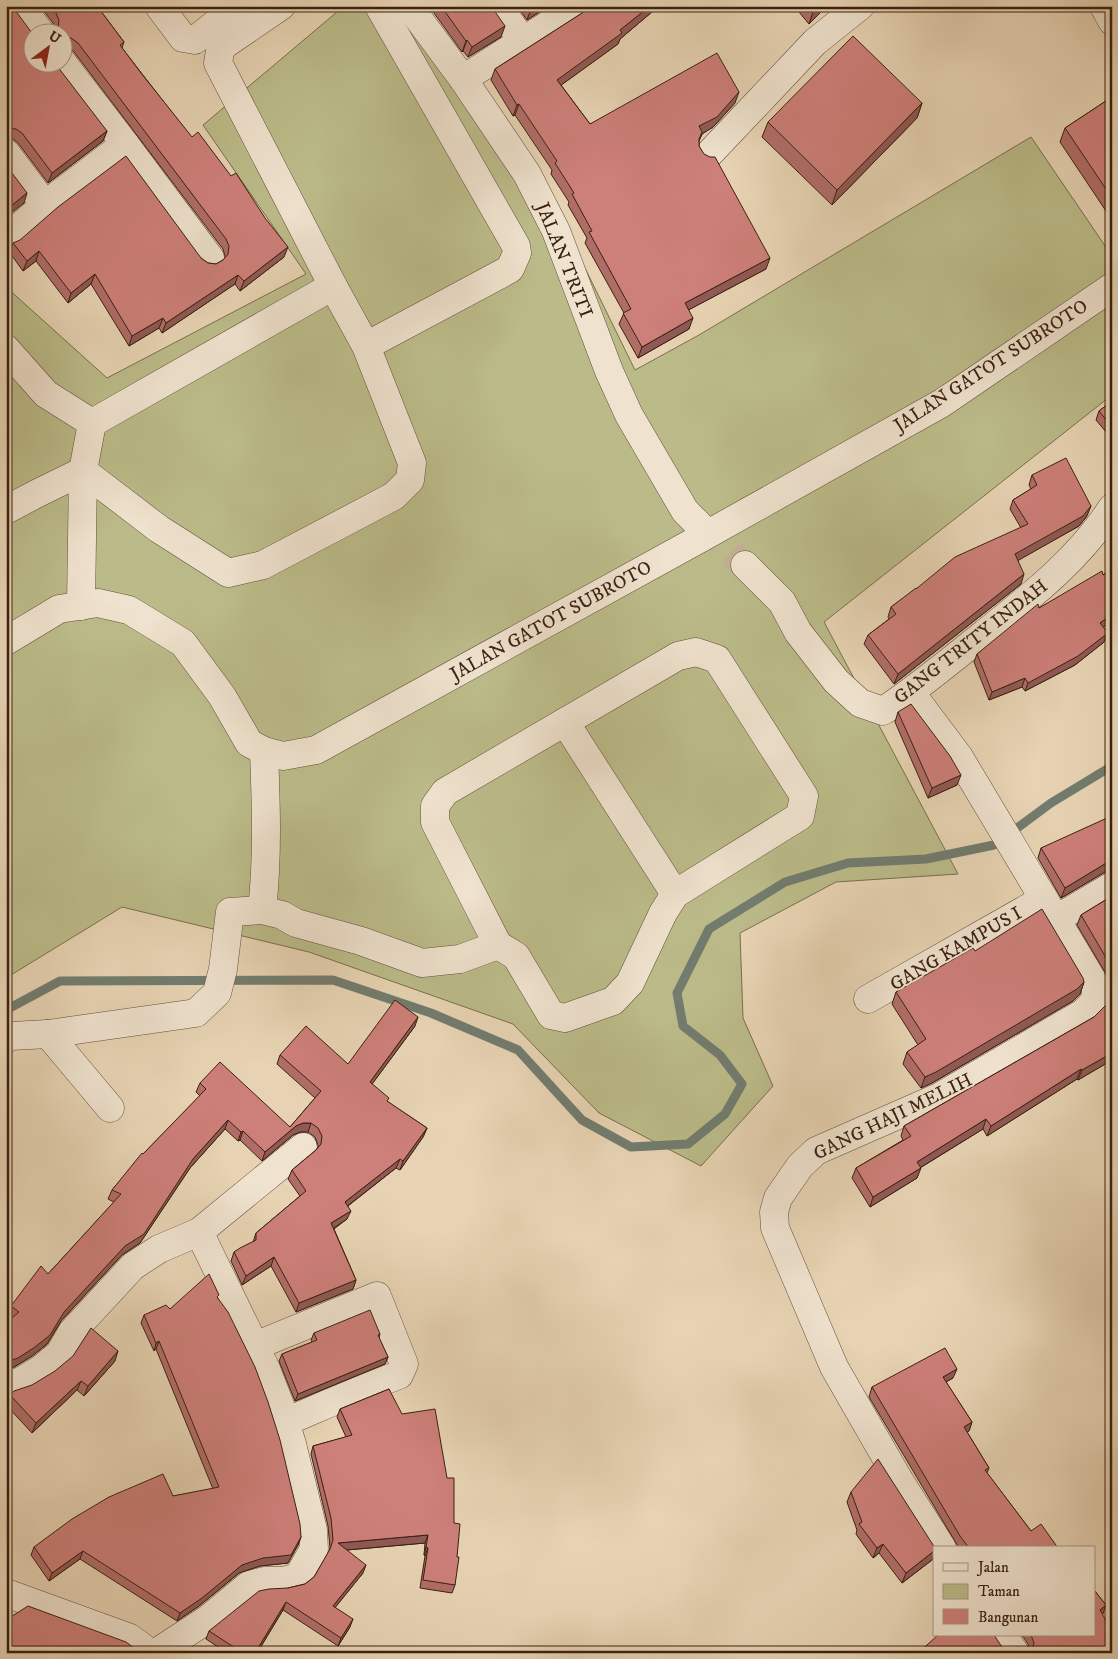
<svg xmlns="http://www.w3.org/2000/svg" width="1118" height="1659" viewBox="0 0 1118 1659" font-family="'IM FELL DW Pica',serif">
<rect width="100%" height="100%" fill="#e7d3b3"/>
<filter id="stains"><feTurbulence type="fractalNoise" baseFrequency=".004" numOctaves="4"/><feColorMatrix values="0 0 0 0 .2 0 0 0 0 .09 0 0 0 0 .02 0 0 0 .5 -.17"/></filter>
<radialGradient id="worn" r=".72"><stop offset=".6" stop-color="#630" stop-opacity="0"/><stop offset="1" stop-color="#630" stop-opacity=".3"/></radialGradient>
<polygon fill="#bbbb89" stroke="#7a6e4d" points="344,6 415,6 529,154 635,370 699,335 1031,137 1112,256 1112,395 824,622 958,874 836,882 740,933 743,1018 773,1086 701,1166 599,1113 513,1024 309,952 122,907 6,978 6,287 107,378 306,274 203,125"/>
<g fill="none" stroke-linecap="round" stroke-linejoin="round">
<polyline stroke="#727c6f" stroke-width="9" points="6,1010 60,981 333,980 431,1013 518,1050 582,1120 631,1147 688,1144 725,1114 742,1084 720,1055 683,1026 677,993 709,929 785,882 848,863 926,859 994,845 1051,803 1112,766"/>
<polyline stroke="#c4af93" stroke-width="28" stroke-dasharray="28 14" stroke-linecap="butt" points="699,525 745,565"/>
<g stroke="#654e3a" stroke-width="29">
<g id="minor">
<polyline points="20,6 40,32"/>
<polyline points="159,6 183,38 195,40 238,6"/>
<polyline points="281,6 224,45 220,51 218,63 333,286"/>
<polyline points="409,6 463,79 527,174 556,231 609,371 629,415 685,511 699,525"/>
<polyline points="498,6 523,41"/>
<polyline points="1104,6 1112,21"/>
<polyline points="463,79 578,6"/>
<polyline points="125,144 210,258"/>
<polyline points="6,153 45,205"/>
<polyline points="710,153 815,42 860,6"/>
<polyline points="6,238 45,205 125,144 62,62"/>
<polyline points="366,346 510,269 517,253 516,246 379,6"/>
<polyline points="6,349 46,394 92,423 333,286 366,346 412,463 410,480 394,496 263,565 228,573 159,529 83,471"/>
<polyline points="6,510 36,494 83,471"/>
<path d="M745,565L782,602L798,632L836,681L860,703L883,711C918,688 951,660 984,634C1031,596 1078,560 1112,508"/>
<polyline points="81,606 83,471 92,423"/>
<polyline points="6,641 59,609 98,603 129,610 183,643 222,696 249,743 264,751 283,756 316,750 701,538 942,403 1112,287"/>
<path d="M911,693L959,757L1094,983C1098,999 1095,1001 1083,1013L939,1097L816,1151L800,1166L778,1198L774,1212L775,1228L834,1367L899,1480L942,1548"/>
<polyline points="565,722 675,894"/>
<path d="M262,910C268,857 266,804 264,751"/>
<polyline points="1056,919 1112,886"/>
<polyline points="868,999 1044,899"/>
<polyline points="48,1034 110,1108"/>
<polyline points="6,1039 11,1036 48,1034 196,1013 217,993 223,969 230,912 262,910 282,915 296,923 361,941 422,963 460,959 498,945 516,956 551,1015 565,1018 613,1001 630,983 663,913 675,894 800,816 804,796 717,659 696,652 678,656 445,792 435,806 435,822 498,945"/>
<path d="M255,1346L377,1296L404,1364L399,1375C361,1389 323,1406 285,1422"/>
<polyline points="6,1386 21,1381 41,1369 59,1354 72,1332 133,1266 159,1249 199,1232 303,1147"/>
<polyline points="6,1593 130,1638 150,1653"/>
<polyline points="1003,1635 1015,1653"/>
<polyline points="156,1653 208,1619 249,1585 264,1581 282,1581 298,1577 314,1549 313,1530 292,1444 280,1405 266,1369 199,1232"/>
</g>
</g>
<use href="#minor" stroke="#efe2ce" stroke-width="28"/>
</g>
<g fill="#b06d68" stroke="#3a2111">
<polygon points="6,6 32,62 107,131 103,141 48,183 18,143 13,139 6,138"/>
<polygon points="40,6 97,6 124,42 122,48 284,257 240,291 235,284 162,333 159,328 129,346 91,284 68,303 36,261 23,271 10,253 13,243 201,258 208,263 216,264 223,260 225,258 225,256 223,249 74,52 68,47 55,32 55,29 53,23"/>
<polygon points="429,6 491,6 501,37 468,57 463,51 462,52"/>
<polygon points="517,6 549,6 527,20"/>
<polygon points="592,6 659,6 620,39 618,44 561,85 590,124 735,103 713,127 702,134 699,141 699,146 766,269 688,310 689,329 638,358 619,324 624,313 585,243 587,238 568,205 569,202 551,174 552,170 515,115 513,116 491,80 495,69 590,8"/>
<polygon points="794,6 827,6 809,24"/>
<polygon points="1112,97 1112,220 1060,142 1065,128"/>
<polygon points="922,103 917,118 832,205 762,137 768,122"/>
<polygon points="1112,401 1112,439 1096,420 1099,411"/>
<polygon points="1032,475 1087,516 1079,526 1018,560 1021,584 894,684 864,644 868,635 889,619 888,617 891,607 916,589 1021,528 1010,509 1013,500 1031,489 1029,485"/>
<polygon points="1112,570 1112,621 1103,627 1108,633 1104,642 1075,665 1025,691 1022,687 989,700 974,662 977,654 1039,608"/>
<polygon points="898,712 957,785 928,798 895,722"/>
<polygon points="1112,829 1112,871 1105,872 1061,898 1038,858 1041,848"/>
<polygon points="1112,896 1112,1060 1078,1080 1077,1079 987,1136 983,1129 920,1168 917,1178 870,1207 852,1178 856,1168 903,1140 901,1136 904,1126 1094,1017 1109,1002 1111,997 1109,979 1077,925 1081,915"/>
<polygon points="975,951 1084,982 1080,994 1073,1001 932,1083 921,1088 903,1064 907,1052 918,1045 892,1004 896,992"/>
<polygon points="415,1026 372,1084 388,1102 427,1128 423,1137 400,1170 396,1168 348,1206 347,1219 334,1229 356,1280 353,1289 296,1312 271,1266 242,1285 231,1261 234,1252 253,1242 256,1233 300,1196 288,1179 292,1170 316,1150 318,1147 318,1145 315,1137 308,1132 300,1132 293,1135 262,1161 240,1140 238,1141 225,1129 190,1168 140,1243 122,1255 61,1321 47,1344 32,1356 14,1367 6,1369 6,1323 12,1318 8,1315 11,1306 48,1274 114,1202 108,1199 112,1190 143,1154 200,1096 196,1092 200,1083 290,1127 315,1098 277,1064 280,1055 348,1064"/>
<polygon points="218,1298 301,1537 298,1545 288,1563 260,1566 239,1573 199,1606 177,1621 80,1559 49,1581 31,1555 34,1547 173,1496 213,1489 156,1349 154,1351 141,1323 144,1315"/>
<polygon points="314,1333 380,1334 379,1338 388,1357 385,1364 295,1401 279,1361 282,1354 312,1342 311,1340"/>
<polygon points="115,1361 84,1396 77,1390 32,1433 6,1405 10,1395"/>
<polygon points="953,1378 946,1382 972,1422 969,1431 967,1432 989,1468 987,1473 1031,1531 1058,1548 959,1548 869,1397 872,1387"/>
<polygon points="389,1389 455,1585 452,1593 420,1588 425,1556 424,1555 425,1543 347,1550 363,1573 335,1607 350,1627 338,1646 283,1610 257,1653 227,1653 206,1639 209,1631 288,1588 305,1584 314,1577 329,1552 330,1548 328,1526 311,1454 313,1446 346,1437 337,1417 340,1409"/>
<polygon points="851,1492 934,1548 934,1555 932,1560 902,1583 879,1553 873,1558 856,1534 857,1530 847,1502"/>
<polygon points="1094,1590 1106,1605 1102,1615 1112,1631 1112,1653 1030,1653 1028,1644 1022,1635 1094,1635"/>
</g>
<g fill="#905955" stroke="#3a2111">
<polygon points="535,6 549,6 527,20 531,9"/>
<polygon points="650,6 659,6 620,39 618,44 553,91 557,80"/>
<polygon points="817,6 827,6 809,24 814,9"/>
<polygon points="505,26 501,37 468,57 472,47"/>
<polygon points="62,37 71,38 68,47 62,47"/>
<polygon points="467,40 463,51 462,52 466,41"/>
<polygon points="739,92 735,103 713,127 702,134 698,143 699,126"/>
<polygon points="922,103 917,118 832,205 837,190"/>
<polygon points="519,104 515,115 513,116 517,105"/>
<polygon points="107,131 103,141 48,183 52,173"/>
<polygon points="27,193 24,203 6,217 6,210"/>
<polygon points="288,247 284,257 240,291 244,281"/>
<polygon points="39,251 36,261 23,271 27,261"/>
<polygon points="770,258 766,269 681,314 685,303"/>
<polygon points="95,274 91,284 68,303 71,293"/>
<polygon points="238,275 235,284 162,333 166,323"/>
<polygon points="163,318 159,328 129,346 132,336"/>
<polygon points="693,318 689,329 638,358 642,347"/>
<polygon points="1091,506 1087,516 1079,526 1012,564 1015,554"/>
<polygon points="1024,574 1021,584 894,684 898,674"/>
<polygon points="1112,614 1112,621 1097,632 1100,623"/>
<polygon points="1108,633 1104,642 1075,665 1025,691 1028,683"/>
<polygon points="1025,678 1022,687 989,700 992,692"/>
<polygon points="961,775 957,785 928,798 932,788"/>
<polygon points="1108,862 1112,862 1112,871 1105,872 1061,898 1065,888"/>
<polygon points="1084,982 1080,994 1073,1001 932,1083 921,1088 925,1077"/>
<polygon points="418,1017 415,1026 367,1091 370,1082"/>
<polygon points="1112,1053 1112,1060 1078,1080 1082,1070"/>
<polygon points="1081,1069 1077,1079 987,1136 991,1126"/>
<polygon points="986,1119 983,1129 913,1172 917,1162"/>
<polygon points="228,1120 225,1129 190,1168 140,1243 122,1255 61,1321 47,1344 32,1356 14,1367 6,1369 6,1362 193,1159"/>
<polygon points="303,1123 311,1123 308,1132 300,1132 293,1135 262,1161 265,1152 296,1126"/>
<polygon points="427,1128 423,1137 400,1170 403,1161"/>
<polygon points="243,1131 240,1140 238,1141 241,1132"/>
<polygon points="400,1159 396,1168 341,1211 345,1202"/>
<polygon points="921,1168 917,1178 870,1207 873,1197"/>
<polygon points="351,1211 347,1219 328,1232 331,1223"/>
<polygon points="274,1257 271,1266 242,1285 246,1276"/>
<polygon points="356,1280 353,1289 296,1312 299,1303"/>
<polygon points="159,1341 156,1349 154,1351 156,1343"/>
<polygon points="118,1351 115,1361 84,1396 88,1386"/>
<polygon points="388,1357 385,1364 295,1401 298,1394"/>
<polygon points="957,1369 953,1378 939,1386 943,1377"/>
<polygon points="81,1381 77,1390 32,1433 36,1423"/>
<polygon points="972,1422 969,1431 960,1436 964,1427"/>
<polygon points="428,1535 425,1543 335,1551 338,1543"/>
<polygon points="301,1537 298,1545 288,1563 260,1566 239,1573 199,1606 177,1621 180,1613 242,1565"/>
<polygon points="883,1544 879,1553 873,1558 877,1548"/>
<polygon points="426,1547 428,1548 425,1556 424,1555"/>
<polygon points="83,1551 80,1559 49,1581 52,1573"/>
<polygon points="934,1551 934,1555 932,1560 902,1583 906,1573"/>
<polygon points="366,1565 363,1573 330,1614 333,1606"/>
<polygon points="286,1602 283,1610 257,1653 255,1653"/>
<polygon points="1106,1605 1103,1614 1096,1619 1100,1610"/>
<polygon points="353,1619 350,1627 338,1646 341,1638"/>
</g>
<g fill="#cd7f79" stroke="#3a2111">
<polygon points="6,6 12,6 32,33 32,62 54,62 107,131 52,173 22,133 16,129 8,128 6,128"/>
<polygon points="51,6 97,6 124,42 120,45 141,73 192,137 198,132 231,176 236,173 265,218 288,247 244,281 238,275 166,323 163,318 132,336 95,274 71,293 39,251 27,261 13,243 20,240 58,207 126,156 201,258 208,263 216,264 223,260 228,254 229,246 226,239 78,43 71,38 62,37 62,32 55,32 58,28 59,20 56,13"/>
<polygon points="441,6 491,6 505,26 472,47 467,40 466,41"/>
<polygon points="529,6 535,6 531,9"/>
<polygon points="592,6 650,6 620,30 622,33 557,80 590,124 717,53 739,92 717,117 699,126 702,132 699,139 699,146 704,154 710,157 715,157 770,258 685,303 693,318 642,347 623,313 631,309 589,232 592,231 572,194 574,193 555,163 557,161 519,104 517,105 495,69 590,8"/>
<polygon points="812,6 817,6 814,9"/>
<polygon points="853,36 922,103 837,190 768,122"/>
<polygon points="1112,97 1112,198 1065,128"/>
<polygon points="6,165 27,193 6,210"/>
<polygon points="1112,401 1112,427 1099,411"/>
<polygon points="1066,458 1091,506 1083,516 1015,554 1024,574 898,674 868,635 896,614 891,607 916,588 916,589 955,557 1028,524 1013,500 1037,485 1032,475"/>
<polygon points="1112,570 1112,614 1100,623 1108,633 1078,656 1028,683 1025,678 992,692 977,654 1038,604 1039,608 1102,571 1103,575"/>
<polygon points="911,704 950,756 961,775 932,788 898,712"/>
<polygon points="1107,818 1112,829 1112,862 1108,862 1065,888 1041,848"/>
<polygon points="1112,896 1112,968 1081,915"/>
<polygon points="1042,909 1083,978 1084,982 1077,989 936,1072 925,1077 907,1052 926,1039 896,992 973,948 975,951"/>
<polygon points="1112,995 1112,1053 1082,1070 1081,1069 991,1126 986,1119 917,1162 921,1168 873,1197 856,1168 911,1136 904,1126 1094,1017 1109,1002"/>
<polygon points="395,1000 418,1017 370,1082 389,1098 387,1101 427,1128 403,1161 400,1159 345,1202 351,1211 331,1223 356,1280 299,1303 274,1257 246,1276 234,1252 240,1248 256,1240 256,1233 306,1191 292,1170 316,1150 321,1144 322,1136 318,1128 311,1123 303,1123 296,1126 265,1152 243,1131 241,1132 228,1120 193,1159 144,1234 125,1246 64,1312 50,1335 35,1347 18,1358 6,1362 6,1323 19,1312 11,1306 41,1266 48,1274 121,1194 112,1190 142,1153 143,1154 206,1089 200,1083 220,1062 290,1127 321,1091 280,1055 306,1026 348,1064"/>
<polygon points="209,1274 219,1295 217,1297 228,1312 255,1367 268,1402 280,1440 300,1524 301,1537 291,1555 263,1558 242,1565 202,1598 180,1613 83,1551 52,1573 34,1547 72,1519 109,1497 163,1474 173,1496 219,1487 159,1341 156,1343 144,1315 166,1305 170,1309"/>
<polygon points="370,1310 380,1334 378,1335 388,1357 298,1394 282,1354 317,1340 314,1333"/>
<polygon points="91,1328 118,1351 88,1386 81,1381 36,1423 10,1395 14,1391 32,1385 55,1371 73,1356"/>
<polygon points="945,1348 957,1369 943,1377 972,1422 964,1427 989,1468 985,1470 1031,1531 1041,1524 1058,1548 969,1548 960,1536 872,1387"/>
<polygon points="389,1389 402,1414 435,1409 447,1478 454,1478 454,1523 460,1524 457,1557 459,1557 455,1585 423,1580 428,1548 426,1547 428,1535 338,1543 366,1565 333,1606 353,1619 341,1638 286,1602 255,1653 243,1653 209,1631 259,1591 269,1589 288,1588 305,1584 314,1577 330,1549 333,1540 331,1518 313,1446 352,1435 340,1409"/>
<polygon points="878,1459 935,1548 934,1551 906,1573 883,1544 877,1548 859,1524 862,1522 851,1492"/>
<polygon points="1094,1590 1106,1605 1100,1610 1112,1631 1112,1653 1031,1653 1032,1651 1034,1643 1031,1635 1094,1635"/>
<polygon points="28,1606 126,1642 134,1648 133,1653 6,1653 6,1620"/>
<polygon points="938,1635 994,1635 1006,1653 918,1653"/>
<polygon points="202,1649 218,1653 200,1653"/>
</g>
<g text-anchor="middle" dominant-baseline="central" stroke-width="4" stroke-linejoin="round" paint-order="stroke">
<g font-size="19" fill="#3a2111" stroke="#efe2ce">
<text transform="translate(564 260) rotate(68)">JALAN TRITI</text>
<text transform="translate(991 366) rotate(-33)">JALAN GATOT SUBROTO</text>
<text transform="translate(551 621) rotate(-29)">JALAN GATOT SUBROTO</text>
<text transform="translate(971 642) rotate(-38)">GANG TRITY INDAH</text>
<text transform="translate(956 949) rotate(-30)">GANG KAMPUS I</text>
<text transform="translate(893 1117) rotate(-26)">GANG HAJI MELIH</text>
</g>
</g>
<rect width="1118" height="1659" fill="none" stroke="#e7d3b3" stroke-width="25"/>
<rect x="8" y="8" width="1103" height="1644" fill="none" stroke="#3a2111" stroke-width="2.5"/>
<rect x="12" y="12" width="1093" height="1634" fill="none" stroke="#3a2111"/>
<rect x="933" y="1546" width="162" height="90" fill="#efe2ce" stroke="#a79582"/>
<rect x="943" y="1563" width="25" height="8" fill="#efe2ce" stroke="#a79582"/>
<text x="978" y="1572" font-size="15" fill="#3a2111">Jalan</text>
<rect x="943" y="1584" width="25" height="15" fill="#bbbb89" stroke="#a79582"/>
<text x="978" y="1596" font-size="15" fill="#3a2111">Taman</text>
<rect x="943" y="1609" width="25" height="15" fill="#cd7f79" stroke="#a79582"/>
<text x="978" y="1622" font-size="15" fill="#3a2111">Bangunan</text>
<g transform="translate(48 48) rotate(32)"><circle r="24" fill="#efe2ce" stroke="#a79582"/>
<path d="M0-4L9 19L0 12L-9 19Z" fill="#8f2418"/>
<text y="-8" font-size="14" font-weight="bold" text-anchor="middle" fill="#3a2111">U</text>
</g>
<rect width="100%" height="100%" filter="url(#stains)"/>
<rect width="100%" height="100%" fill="url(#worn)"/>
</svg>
